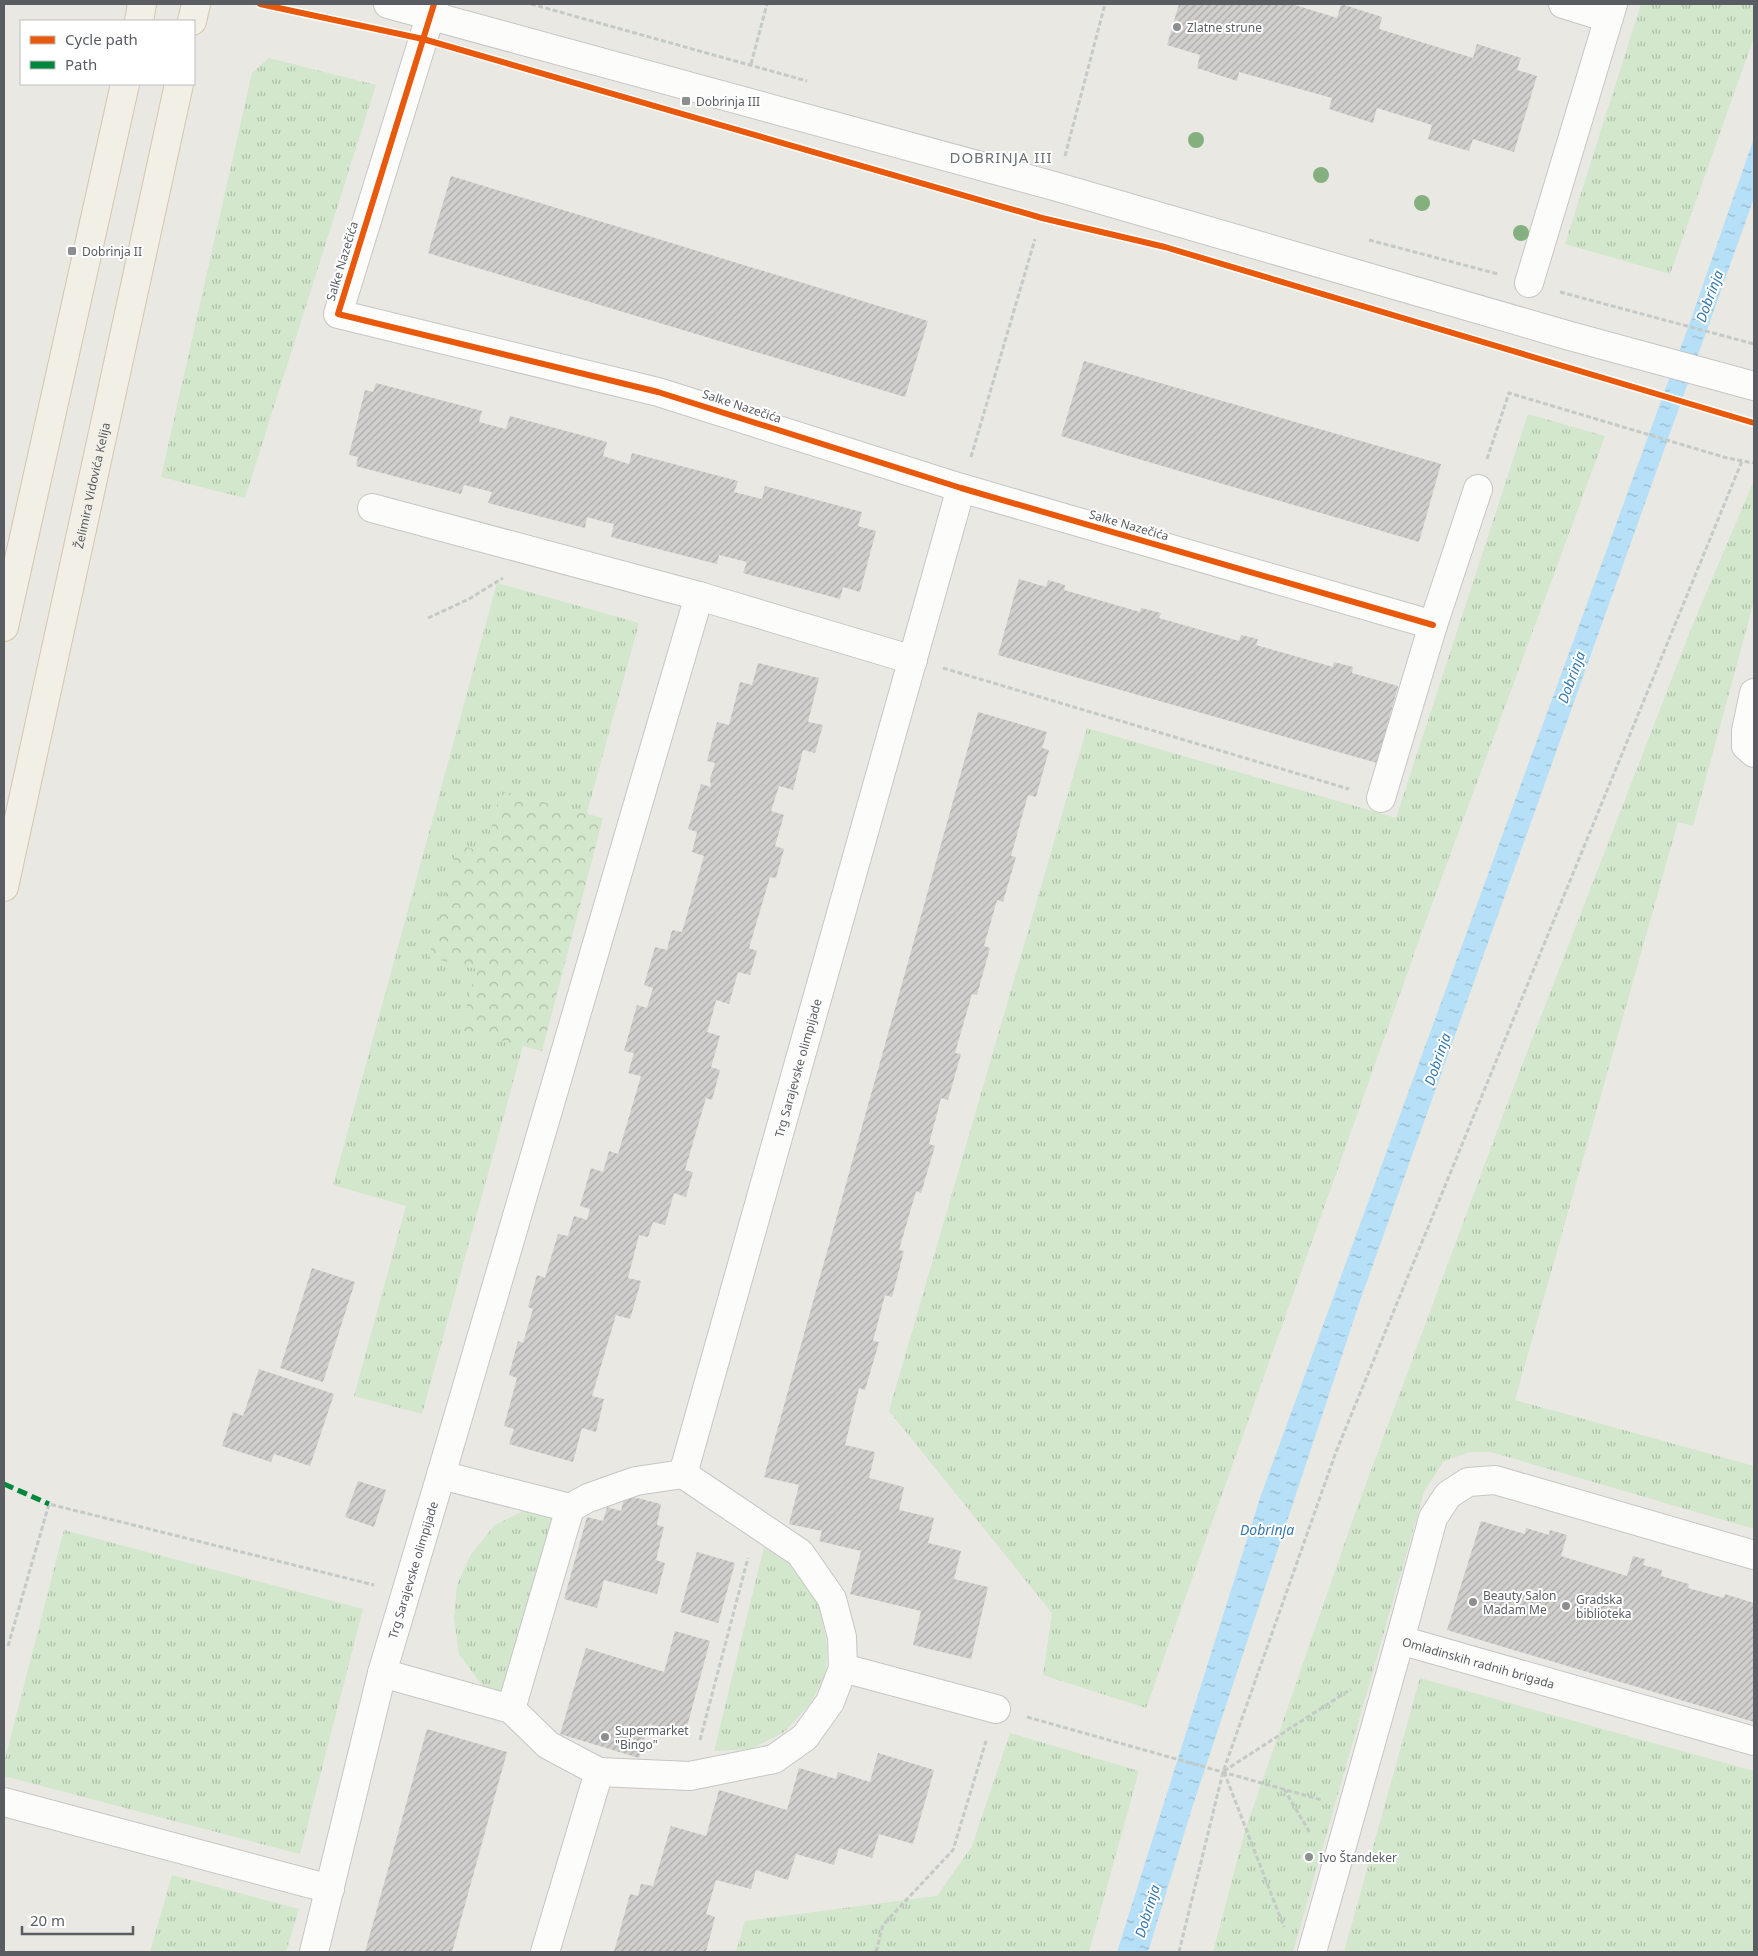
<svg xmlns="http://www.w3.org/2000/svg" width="1758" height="1956" viewBox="0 0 1758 1956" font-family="'Noto Sans',sans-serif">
<defs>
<pattern id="grass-tufts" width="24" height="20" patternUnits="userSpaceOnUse" patternTransform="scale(1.25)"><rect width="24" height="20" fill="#d2e7cc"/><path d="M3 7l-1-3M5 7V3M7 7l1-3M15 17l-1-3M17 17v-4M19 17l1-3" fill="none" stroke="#adbea9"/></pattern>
<pattern id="forest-crowns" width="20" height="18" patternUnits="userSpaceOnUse" patternTransform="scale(1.25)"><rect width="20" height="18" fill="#d2e7cc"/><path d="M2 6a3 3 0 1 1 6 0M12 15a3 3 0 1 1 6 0" fill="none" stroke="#adbea9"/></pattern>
<pattern id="water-ripples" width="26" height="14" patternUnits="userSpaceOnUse" patternTransform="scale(1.25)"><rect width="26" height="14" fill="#b5e0f7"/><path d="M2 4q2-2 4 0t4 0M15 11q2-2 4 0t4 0" fill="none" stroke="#96b9cb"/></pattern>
<pattern id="building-hatch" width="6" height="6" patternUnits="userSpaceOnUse" patternTransform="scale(1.25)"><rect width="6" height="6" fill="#d0cfcc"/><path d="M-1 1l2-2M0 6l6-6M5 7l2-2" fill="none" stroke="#acaba9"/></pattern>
</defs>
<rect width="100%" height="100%" fill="#eae8e3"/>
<g fill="url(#grass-tufts)">
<polygon points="1641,4 1754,4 1754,37 1670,274 1565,244"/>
<polygon points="269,58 376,85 245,498 161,477 252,73"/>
<polygon points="1528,414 1605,436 1432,904 1146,1708 1043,1675 1052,1613 889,1411 1087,728 1396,818"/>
<polygon points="1754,480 1754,601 1693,826 1678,822 1515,1400 1754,1466 1754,1529 1491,1452 1469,1452 1443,1462 1424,1492 1293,1952 1213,1952 1245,1831 1353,1519 1512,1091 1693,624"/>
<polygon points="497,583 639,623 422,1414 354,1396 406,1206 333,1185"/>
<polygon points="529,1508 553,1515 503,1694 484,1688 459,1654 454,1618 457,1585 471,1554 495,1525"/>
<polygon points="64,1530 363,1609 300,1854 4,1776 4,1763"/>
<polygon points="764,1547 792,1566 820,1607 827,1646 826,1675 810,1704 783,1733 750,1749 714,1751"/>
<polygon points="1420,1678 1754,1771 1754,1952 1344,1952"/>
<polygon points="1010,1733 1139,1771 1089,1952 736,1952 745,1921 937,1896 972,1846"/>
<polygon points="172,1875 299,1909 286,1952 150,1952"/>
</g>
<polygon fill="url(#forest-crowns)" points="501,791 603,818 542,1051 461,1030 476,969 429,957 458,845 485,852"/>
<polygon fill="url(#water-ripples)" points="1754,138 1754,198 1360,1301 1192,1808 1148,1952 1117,1952 1261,1495 1690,322"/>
<g fill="url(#building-hatch)">
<polygon points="1179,4 1292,4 1337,18 1341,4 1382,17 1379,29 1473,58 1477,44 1521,58 1517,70 1537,76 1514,152 1473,139 1469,151 1428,139 1432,125 1377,108 1373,123 1329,109 1332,98 1239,72 1237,81 1197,68 1200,55 1167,45"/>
<polygon points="451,176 928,321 905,397 428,253"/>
<polygon points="1084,361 1441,464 1419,542 1061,436"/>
<polygon points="376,383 482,411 479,422 506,429 510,416 607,442 603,456 629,464 632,453 738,481 734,492 762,499 765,486 862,512 858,526 876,531 860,592 843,587 840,599 743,573 747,562 719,555 717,564 611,537 614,524 605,522 587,517 585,528 488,503 492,492 464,485 461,494 356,466 358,457 349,455 365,390 373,392"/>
<polygon points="1019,579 1046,587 1048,580 1065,585 1064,590 1140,612 1141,608 1161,613 1159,618 1239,641 1241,635 1258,639 1256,645 1333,667 1334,662 1353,667 1352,673 1398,686 1377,763 998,655"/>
<polygon points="758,663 819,678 808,722 823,725 815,753 803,750 793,790 779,786 771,811 784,815 775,846 784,849 776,878 770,877 749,948 757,951 750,975 738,972 729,1004 716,1000 712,1016 707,1032 720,1036 711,1067 720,1070 712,1100 706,1098 685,1170 693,1172 686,1197 674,1193 665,1225 653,1222 648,1237 639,1235 628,1278 641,1281 630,1319 616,1315 592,1396 604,1399 596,1432 582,1428 573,1462 509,1444 514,1429 504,1426 517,1378 509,1375 518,1341 523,1343 533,1309 528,1307 537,1275 545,1278 558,1234 568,1236 574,1216 587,1220 590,1209 580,1206 591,1168 603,1172 609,1151 618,1154 641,1076 628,1073 634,1053 624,1051 637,1005 647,1008 653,988 644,985 655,947 667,950 672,930 682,932 704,856 692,852 697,832 688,829 701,784 711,787 710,779 715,763 707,761 717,722 729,725 740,682 752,685"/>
<polygon points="978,712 1047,732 1042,748 1049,750 1036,797 1028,795 1011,856 1016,857 1003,902 997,900 984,946 990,948 977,995 972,994 955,1053 961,1054 948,1100 941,1098 929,1144 935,1146 921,1193 916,1191 899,1250 904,1251 892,1297 885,1295 873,1341 879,1342 865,1390 859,1388 845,1445 875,1452 869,1478 904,1487 899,1510 934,1518 928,1543 961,1551 954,1579 988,1587 971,1659 913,1645 921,1611 850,1594 861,1551 819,1541 822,1531 789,1524 799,1485 764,1477"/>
<polygon points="312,1268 355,1282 323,1382 280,1368"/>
<polygon points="259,1369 334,1394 310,1466 274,1454 271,1462 222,1446 233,1412 243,1416"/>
<polygon points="358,1481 386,1490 374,1527 345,1517"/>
<polygon points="625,1495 661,1504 657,1525 664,1527 656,1560 665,1563 657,1594 604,1580 597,1608 564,1599 587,1517 603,1521 607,1507 621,1511"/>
<polygon points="1481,1521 1525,1534 1526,1528 1549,1535 1550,1530 1567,1535 1561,1556 1627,1576 1633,1556 1645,1559 1643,1565 1662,1570 1661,1576 1689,1584 1688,1588 1724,1598 1725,1594 1754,1603 1754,1722 1447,1630"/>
<polygon points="697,1552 735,1563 718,1623 680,1612"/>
<polygon points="675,1631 710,1641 685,1734 649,1724 639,1758 560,1734 586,1648 664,1672"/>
<polygon points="427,1729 507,1752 452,1952 365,1952"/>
<polygon points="878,1753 934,1770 913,1844 879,1834 872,1858 839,1848 834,1865 796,1854 788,1880 756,1870 751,1889 716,1880 706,1914 715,1917 706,1952 614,1952 630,1894 638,1896 641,1884 653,1886 671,1826 706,1836 719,1790 787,1810 799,1768 836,1779 838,1772 870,1782"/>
</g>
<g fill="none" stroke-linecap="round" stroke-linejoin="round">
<g stroke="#c6c6c6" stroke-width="30">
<g id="minor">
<polyline points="388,4 1054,186 1570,336 1754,386"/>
<polyline points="434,4 338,314 658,392 961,488 1433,625"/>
<polyline points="1563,4 1608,18"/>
<polyline points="1529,283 1613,4"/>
<polyline points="372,508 699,596 913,660"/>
<polyline points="1754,693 1746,731 1746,746 1754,753"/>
<polyline points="1381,798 1433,625 1478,489"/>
<polygon points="683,1474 800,1553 832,1599 842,1637 843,1668 830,1702 805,1737 774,1759 690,1776 599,1772 548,1745 511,1709 382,1673 441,1475 570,1508 588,1498 636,1481"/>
<path id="s1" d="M683,1474L961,488"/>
<polyline points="441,1475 699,596"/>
<path id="s2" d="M1754,1555L1495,1480L1468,1482L1448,1495L1433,1518L1400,1640L1754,1741"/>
<polyline points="843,1668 996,1709"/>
<polyline points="511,1709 570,1508"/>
<polyline points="4,1802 330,1889"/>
<polyline points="314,1952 382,1673"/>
<polyline points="545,1952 599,1772"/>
<polyline points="1312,1952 1400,1640"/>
</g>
</g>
<g stroke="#d3c6af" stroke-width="30">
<g id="major">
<polyline points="139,21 142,4"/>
<polyline points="192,21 196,4"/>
<polyline points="4,627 125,84"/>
<path id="s3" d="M4,887L179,84"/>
</g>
</g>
<g stroke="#c4cac6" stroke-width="3" stroke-dasharray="5 2.5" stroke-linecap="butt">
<polyline points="531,4 807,81"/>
<polyline points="751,64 767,4"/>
<polyline points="1065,156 1105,4"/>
<polyline points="1369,240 1498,274"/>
<polyline points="1560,292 1754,344"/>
<polyline points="971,457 1035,239"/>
<polyline points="1487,459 1509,393 1727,458 1754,463"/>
<polyline points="428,618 469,599 503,578"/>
<polyline points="943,668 1349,789"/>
<polyline points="8,1646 49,1504 374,1585"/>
<polyline points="1027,1717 1322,1800"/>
<polyline points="700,1740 748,1558"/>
<polyline points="1224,1771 1351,1689"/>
<polyline points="1224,1772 1284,1927"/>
<polyline points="1284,1789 1310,1833"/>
<polyline points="876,1952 883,1925 953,1850 986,1741"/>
<polyline points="1179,1952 1223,1772 1336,1452 1742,461"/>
</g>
<use href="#minor" stroke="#fcfcfb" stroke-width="28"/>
<use href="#major" stroke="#f2efe6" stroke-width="28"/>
<polyline stroke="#00873e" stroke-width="5" stroke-dasharray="10 5" stroke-linecap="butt" points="4,1484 49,1504"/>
<g stroke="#fff" stroke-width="9">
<g id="cycleway">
<polyline points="260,4 423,39 1042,218 1165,247 1754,423"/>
<polyline points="434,4 338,314 658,392 961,488 1433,625"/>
</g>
</g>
<use href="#cycleway" stroke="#e8590c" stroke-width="6"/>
</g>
<g fill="#84b080">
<circle cx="1196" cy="140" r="8"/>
<circle cx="1321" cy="175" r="8"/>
<circle cx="1422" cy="203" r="8"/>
<circle cx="1521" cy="233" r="8"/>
</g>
<g fill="#8c8e8f" stroke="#fff" stroke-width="2">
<circle cx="1177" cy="27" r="5"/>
<rect x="681" y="96" width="10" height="10" rx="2.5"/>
<rect x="67" y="246" width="10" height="10" rx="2.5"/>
<circle cx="1473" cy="1602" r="5"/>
<circle cx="1566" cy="1606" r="5"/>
<circle cx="605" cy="1737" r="5"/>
<circle cx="1309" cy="1857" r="5"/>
</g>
<g text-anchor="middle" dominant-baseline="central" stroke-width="4" stroke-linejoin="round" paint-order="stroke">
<g font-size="12" fill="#595d62" stroke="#fff" text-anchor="start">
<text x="1187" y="27">Zlatne strune</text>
<text x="696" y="101">Dobrinja III</text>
<text x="82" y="251">Dobrinja II</text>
<text x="1483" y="1595">Beauty Salon<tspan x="1483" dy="14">Madam Me</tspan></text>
<text x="1576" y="1599">Gradska<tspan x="1576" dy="14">biblioteka</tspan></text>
<text x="615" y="1730">Supermarket<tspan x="615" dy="14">"Bingo"</tspan></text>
<text x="1319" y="1857">Ivo Štandeker</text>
</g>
<g font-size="12" fill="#595d62" stroke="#fff">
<text transform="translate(342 261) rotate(-73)">Salke Nazečića</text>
<text transform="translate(742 406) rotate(18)">Salke Nazečića</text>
<text stroke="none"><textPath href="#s3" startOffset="411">Želimira Vidovića Kelija</textPath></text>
<text transform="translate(1129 525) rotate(16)">Salke Nazečića</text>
<text stroke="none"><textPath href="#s1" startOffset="422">Trg Sarajevske olimpijade</textPath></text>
<text transform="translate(413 1570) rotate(-73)">Trg Sarajevske olimpijade</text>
<text stroke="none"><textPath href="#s2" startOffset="556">Omladinskih radnih brigada</textPath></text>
</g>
<g font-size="14" font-style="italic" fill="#3578ad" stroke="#fff">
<text transform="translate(1709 296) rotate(-70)">Dobrinja</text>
<text transform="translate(1571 677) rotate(-70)">Dobrinja</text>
<text transform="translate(1437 1059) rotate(-71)">Dobrinja</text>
<text x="1267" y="1529">Dobrinja</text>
<text transform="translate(1147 1911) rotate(-73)">Dobrinja</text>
</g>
<g font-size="15" letter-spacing="1" fill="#6a7074" stroke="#fff">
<text x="1001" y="157">DOBRINJA III</text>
</g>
</g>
<rect width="1758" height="1956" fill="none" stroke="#595d62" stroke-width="10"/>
<rect x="20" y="20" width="175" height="65" fill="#ffffff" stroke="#bdbec0"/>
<rect x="30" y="36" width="25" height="8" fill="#e8590c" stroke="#bdbec0"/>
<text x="65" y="45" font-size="15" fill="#595d62">Cycle path</text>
<rect x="30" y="61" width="25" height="8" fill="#00873e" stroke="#bdbec0"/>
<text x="65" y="70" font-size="15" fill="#595d62">Path</text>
<path d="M22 1926v8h111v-8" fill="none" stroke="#595d62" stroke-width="2.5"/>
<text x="30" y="1926" font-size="15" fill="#595d62" stroke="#ffffff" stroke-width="4" paint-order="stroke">20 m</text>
</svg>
